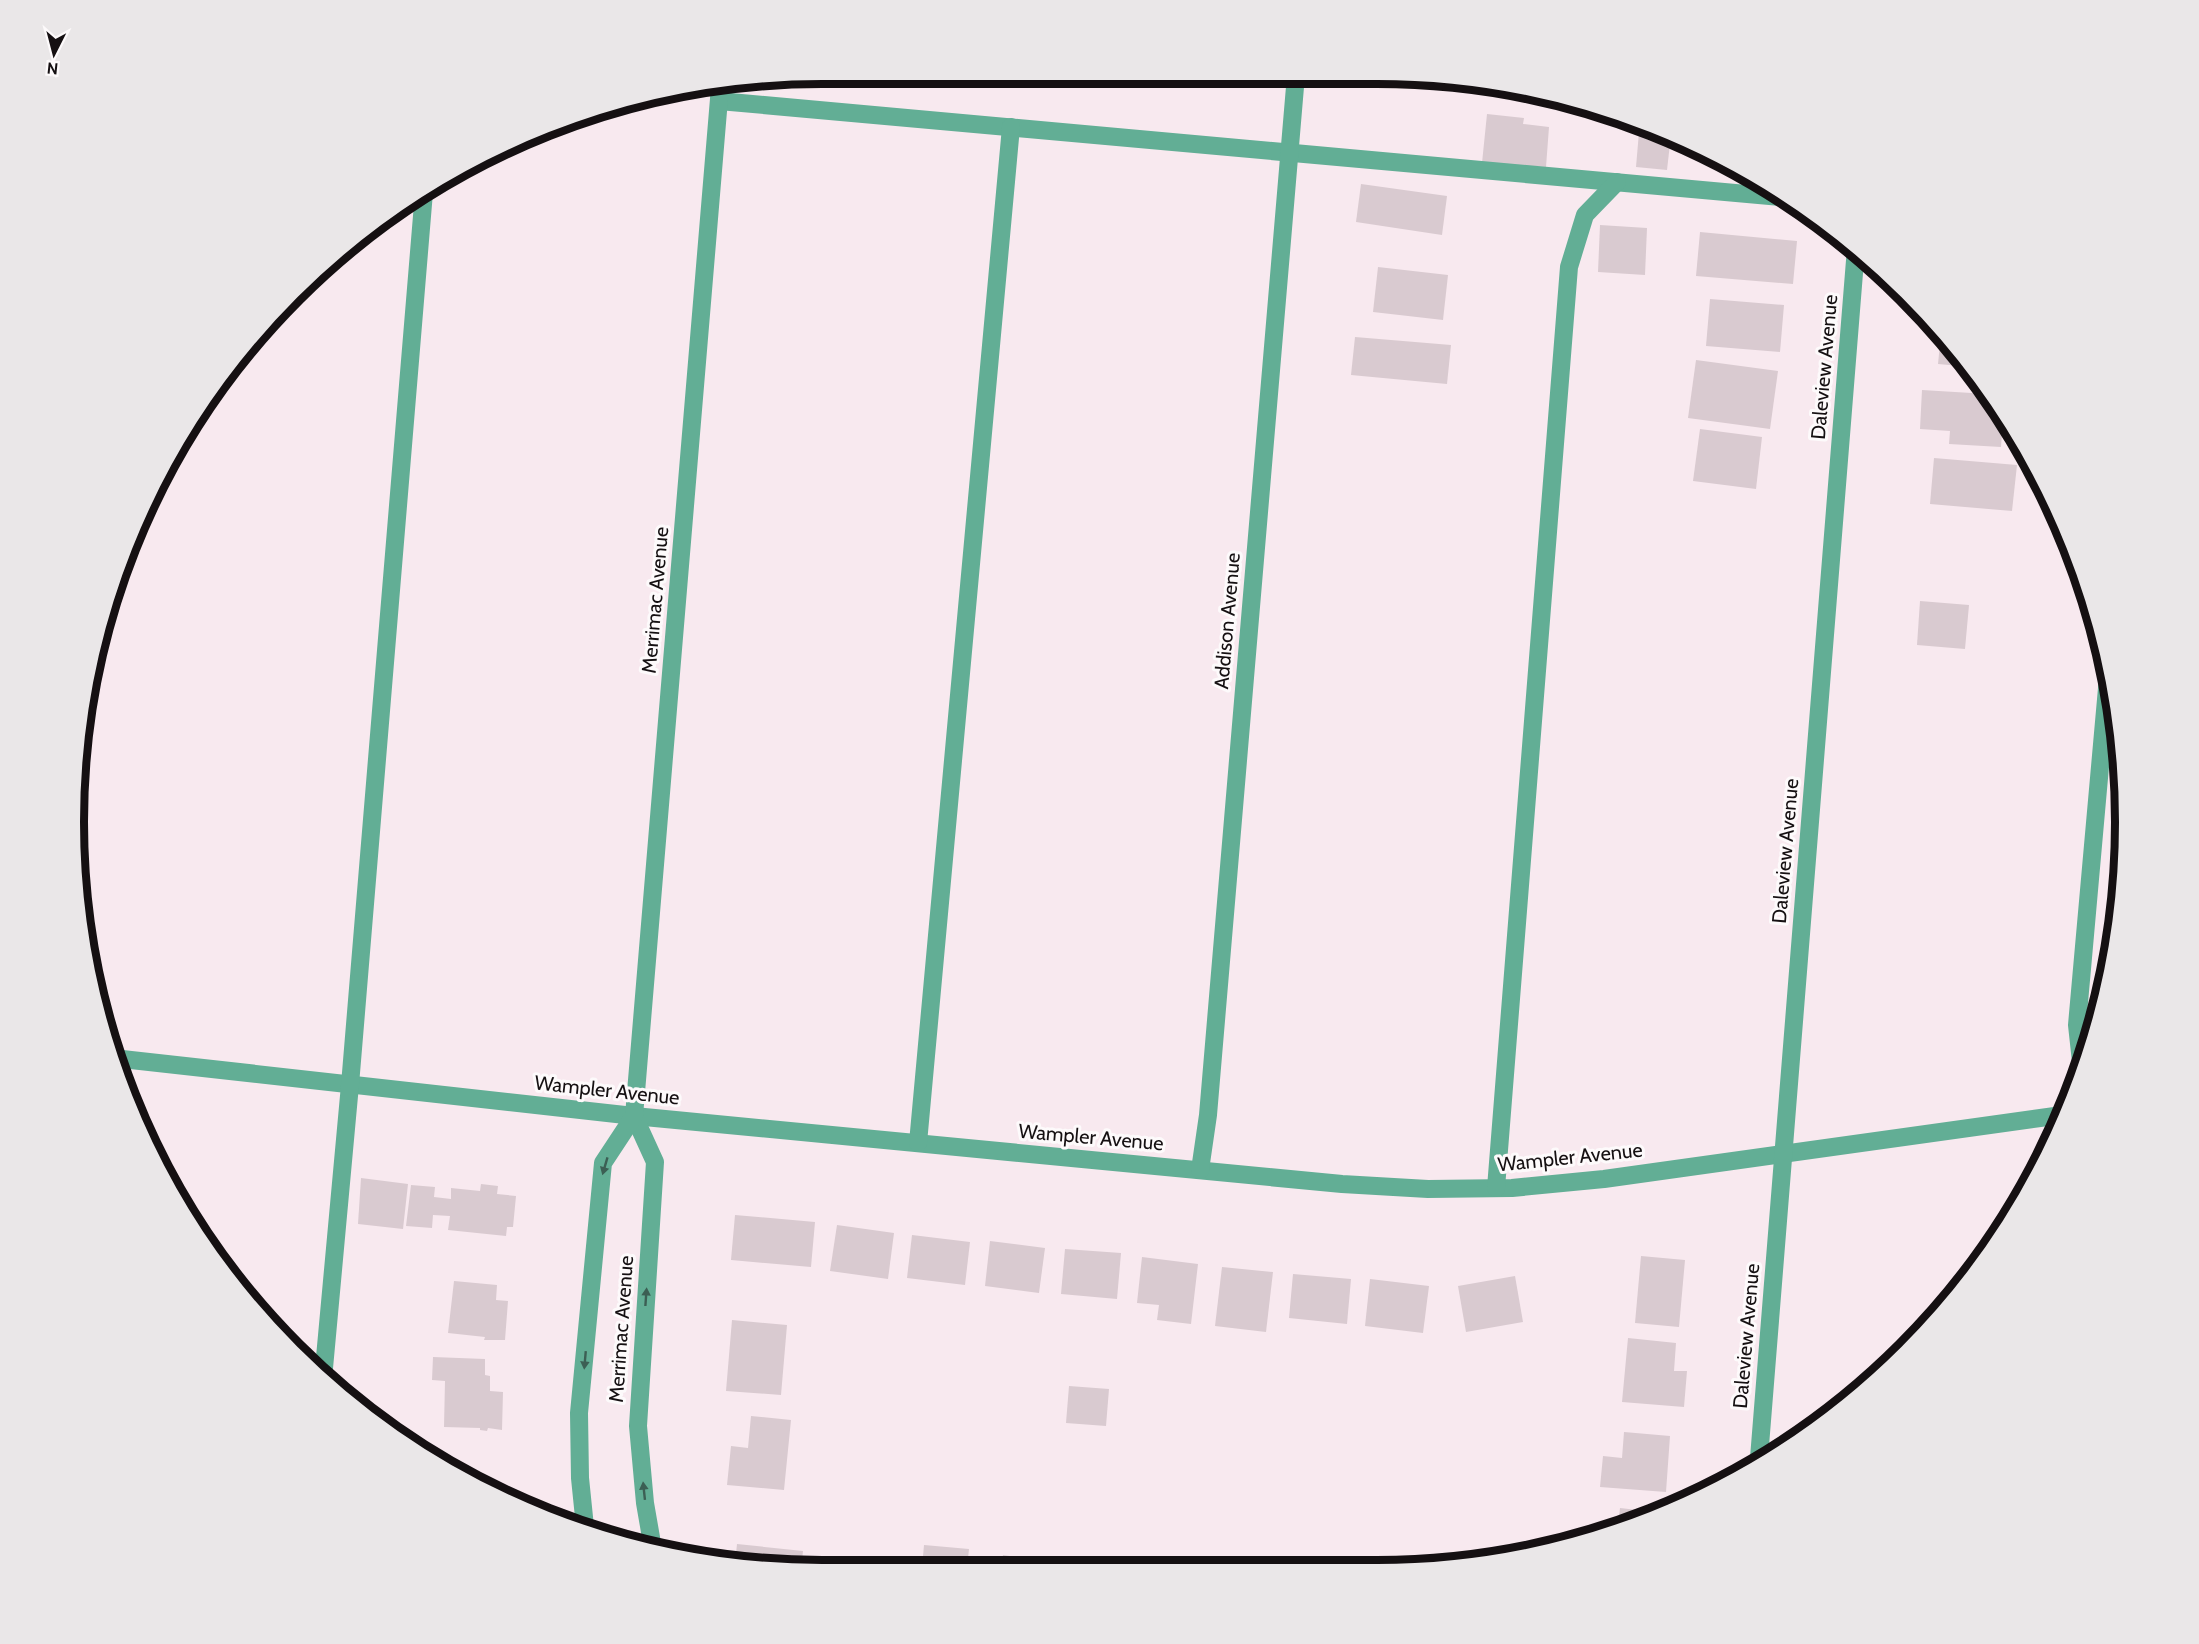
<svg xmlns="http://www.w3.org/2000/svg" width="2199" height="1644" viewBox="0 0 2199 1644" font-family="Cabin,sans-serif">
<rect width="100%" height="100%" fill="#f8e9ef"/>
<g fill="#d9cad0">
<polygon points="1487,114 1524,118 1523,124 1549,127 1546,167 1482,163"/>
<polygon points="1639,132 1671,135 1667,170 1636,167"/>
<polygon points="1361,184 1447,196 1442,235 1356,222"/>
<polygon points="1600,225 1647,228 1645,275 1598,272"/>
<polygon points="1700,232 1797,241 1793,284 1696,276"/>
<polygon points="1378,267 1448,275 1443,320 1373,312"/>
<polygon points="1710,299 1784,305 1780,352 1706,346"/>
<polygon points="1941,334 1971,367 1938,364"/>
<polygon points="1355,337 1451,345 1447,384 1351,375"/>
<polygon points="1696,360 1778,371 1770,429 1688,418"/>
<polygon points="1922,390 1988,394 2003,418 2001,447 1949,444 1950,431 1920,429"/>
<polygon points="1700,429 1762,437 1756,489 1693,481"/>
<polygon points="1934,458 2017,465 2012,511 1930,504"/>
<polygon points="1920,601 1969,605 1965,649 1917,645"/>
<polygon points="361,1178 408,1184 403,1229 358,1224"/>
<polygon points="481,1184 498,1186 497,1194 516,1196 513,1227 507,1227 506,1236 448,1230 450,1216 433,1215 432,1228 406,1226 411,1185 435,1187 434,1197 451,1199 451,1188 480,1191"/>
<polygon points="735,1215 815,1222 811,1267 731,1260"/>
<polygon points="837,1225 894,1233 888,1279 830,1271"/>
<polygon points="912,1235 970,1242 965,1285 907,1278"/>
<polygon points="990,1241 1045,1248 1039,1293 985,1286"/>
<polygon points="1065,1249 1121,1253 1117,1299 1061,1294"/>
<polygon points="1641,1256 1685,1260 1679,1327 1635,1323"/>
<polygon points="1142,1257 1198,1264 1191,1324 1157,1320 1159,1305 1137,1303"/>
<polygon points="1222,1267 1273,1272 1266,1332 1215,1326"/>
<polygon points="1293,1274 1351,1279 1347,1324 1289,1318"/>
<polygon points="1515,1276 1523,1322 1466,1332 1458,1286"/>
<polygon points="1370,1279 1429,1286 1423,1333 1365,1326"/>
<polygon points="454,1281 497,1285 496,1300 508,1301 505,1340 484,1340 485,1337 448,1333"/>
<polygon points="732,1320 787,1325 781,1395 726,1391"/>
<polygon points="1628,1338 1676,1343 1674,1371 1687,1371 1684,1407 1622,1402"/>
<polygon points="433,1357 485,1359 485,1375 490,1376 490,1391 503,1392 502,1430 488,1428 487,1431 480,1430 480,1428 444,1427 445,1381 432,1380"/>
<polygon points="1069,1386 1109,1389 1106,1426 1066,1423"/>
<polygon points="751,1416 791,1420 784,1490 727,1485 731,1446 748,1448"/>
<polygon points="1624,1432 1670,1436 1666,1492 1600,1487 1603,1456 1622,1458"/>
<polygon points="1620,1508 1664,1513 1618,1526"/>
<polygon points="737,1544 803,1551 801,1569 773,1569 735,1563"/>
<polygon points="924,1545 969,1549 967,1568 922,1568"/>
<polygon points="1003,1555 1045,1561 1045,1567 1001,1567"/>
<polygon points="829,1556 898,1561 898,1568 828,1568"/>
<polygon points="1077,1563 1107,1565 1107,1567 1076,1567"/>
</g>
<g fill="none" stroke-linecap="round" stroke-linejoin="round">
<g stroke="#62ae95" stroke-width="18">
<polyline points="719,101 1791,198"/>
<polyline points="86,697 88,675"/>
<polyline points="113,1058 634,1116 1342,1184 1428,1189 1512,1188 1604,1179 2062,1115"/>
<polyline points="2082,1071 2077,1025 2108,677"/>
<polyline points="634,1116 655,1162 638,1426 645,1503 653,1549"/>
<polyline points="918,1143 1011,127"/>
<polyline points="1200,1170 1208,1115 1296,75"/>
<polyline points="1496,1188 1569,267 1585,215 1617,182"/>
<polyline points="323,1379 350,1085 424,192"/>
<polyline points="1759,1458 1856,248"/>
<polyline points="585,1527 580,1478 579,1413 603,1163 634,1116 720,87"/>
</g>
</g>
<defs><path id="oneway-solid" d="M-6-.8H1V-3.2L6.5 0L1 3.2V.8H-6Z" transform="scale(1.5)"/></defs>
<g fill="#3c5f54">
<use href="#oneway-solid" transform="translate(605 1166) rotate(106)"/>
<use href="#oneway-solid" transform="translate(646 1297) rotate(-86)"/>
<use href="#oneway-solid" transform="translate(585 1360) rotate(95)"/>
<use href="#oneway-solid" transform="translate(644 1491) rotate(-96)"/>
</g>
<g text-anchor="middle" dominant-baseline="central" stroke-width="6" stroke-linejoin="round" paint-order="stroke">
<g font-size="20" fill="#151012" stroke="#fdfafb">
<text transform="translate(1824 367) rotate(-85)">Daleview Avenue</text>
<text transform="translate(655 600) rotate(-85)">Merrimac Avenue</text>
<text transform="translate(1227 621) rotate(-85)">Addison Avenue</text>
<text transform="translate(1785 851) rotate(-85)">Daleview Avenue</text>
<text transform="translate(607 1090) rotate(6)">Wampler Avenue</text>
<text transform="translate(1091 1137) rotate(5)">Wampler Avenue</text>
<text transform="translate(1570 1157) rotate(-6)">Wampler Avenue</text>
<text transform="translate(621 1329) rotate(-86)">Merrimac Avenue</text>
<text transform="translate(1746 1336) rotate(-85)">Daleview Avenue</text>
</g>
</g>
<path d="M0 0H2199V1644H0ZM822 84H1377A738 738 0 0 1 2115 822V822A738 738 0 0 1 1377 1560H822A738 738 0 0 1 84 822V822A738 738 0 0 1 822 84Z" fill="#eae7e8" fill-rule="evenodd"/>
<path fill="none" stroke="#151012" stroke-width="8" d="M822 84H1377A738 738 0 0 1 2115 822V822A738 738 0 0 1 1377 1560H822A738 738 0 0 1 84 822V822A738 738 0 0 1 822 84Z"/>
<g transform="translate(54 54) rotate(186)" stroke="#fdfafb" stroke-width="4.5" paint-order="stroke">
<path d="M0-4.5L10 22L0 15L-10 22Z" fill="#151012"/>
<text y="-9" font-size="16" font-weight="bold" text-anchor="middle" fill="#151012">N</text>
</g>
</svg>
